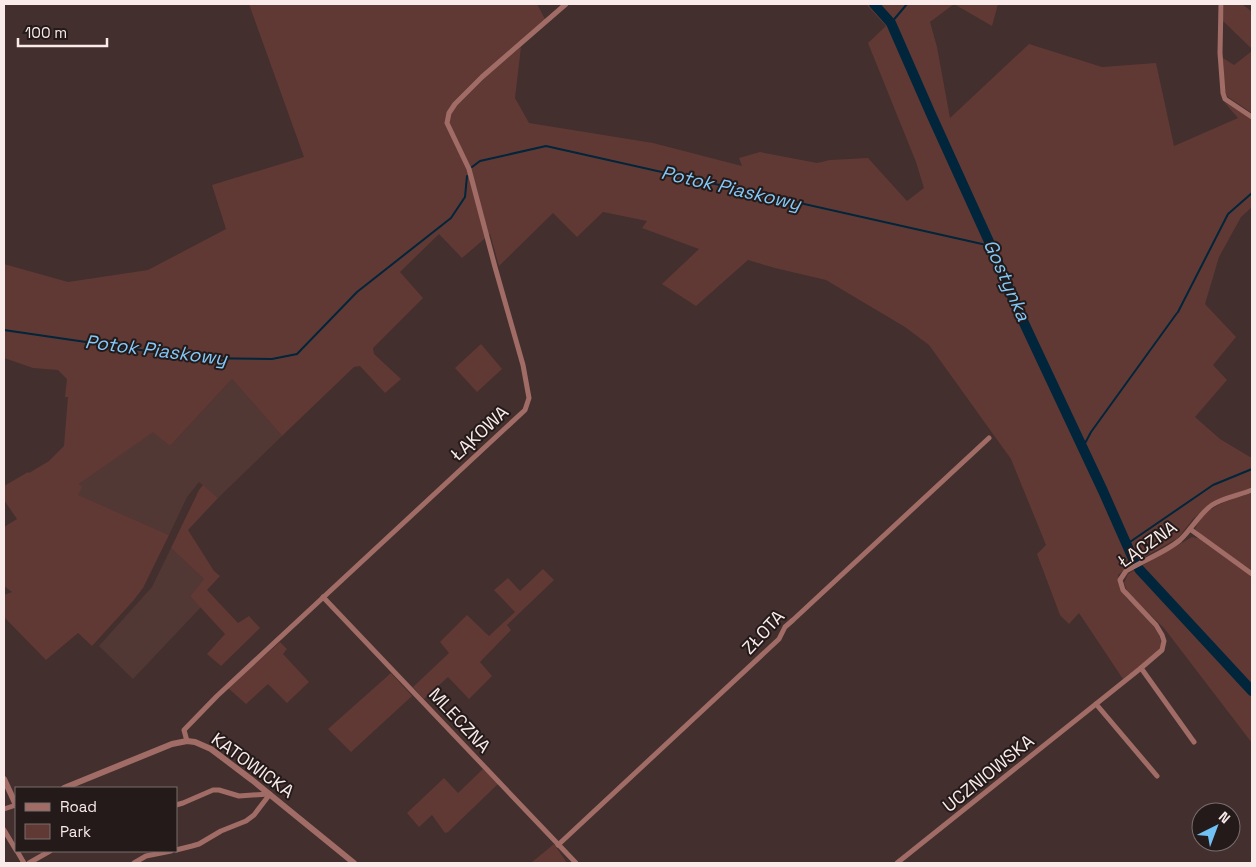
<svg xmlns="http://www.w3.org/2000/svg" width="1256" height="867" viewBox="0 0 1256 867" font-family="'Space Grotesk',sans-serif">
<rect width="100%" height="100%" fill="#432f2d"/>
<g fill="#523835">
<polygon points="232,379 282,436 218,498 199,482 187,497 169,535 77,495 81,487 79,484 153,431 170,446"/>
<polygon points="171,548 204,579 190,596 201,607 133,679 99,646 152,587"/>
</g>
<g fill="#603935">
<path d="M249,4H537L546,21L467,91L521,47L515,98L529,123L653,143L742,166L739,158L760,152L817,163L830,160L868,158L907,201L924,188L916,162L868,43L886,26L866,4H998L992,26L954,4L930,22L937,47L950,118L1029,44L1102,67L1156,63L1174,146L1238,118L1224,102L1252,118V207L1241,217L1219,257L1205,304L1236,337L1213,365L1227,380L1195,417L1220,439L1250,457H1252V487L1246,490L1213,501L1193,519L1178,538L1130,565L1118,575C1119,583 1120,589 1125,596C1135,608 1168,633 1160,649C1156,655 1131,673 1123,679L1079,613L1069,624L1060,615L1037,554L1046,545L1011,459L929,345L905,327L826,280L775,268L748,260L696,306L662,284L699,249L642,228L647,221L603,212L577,237L553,213L499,266L490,234L462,258L439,234L400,272L423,298L373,348L374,354L401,379L385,393L360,366L354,367L282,436L232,379L170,446L153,432L79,484L82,487L78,495L169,535L143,588L133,601L92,646L78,633L46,660L4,617V595L12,592L4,586L5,573L4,572V527L17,519L4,500V486L28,472L29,473L49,461L64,446L68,397H65L67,379L58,370L33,368L4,358V264L68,282L148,270L226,229L212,185L304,157Z"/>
<polygon points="1224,4 1242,4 1252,12 1252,49 1223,21"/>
<polygon points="1252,51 1252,113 1228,97 1224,90 1223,58 1234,65"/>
<polygon points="481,344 502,369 477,392 455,368"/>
<polygon points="203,485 218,498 188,530 214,571 220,576 207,590 238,623 249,616 260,628 221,666 207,654 225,634 190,596 204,579 171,548 199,490"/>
<path d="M1252,493V743L1164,628L1128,593L1124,583L1128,574L1192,537L1207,540L1195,529C1205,505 1230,500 1252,493Z"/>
<polygon points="543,569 554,580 507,625 511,630 480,662 492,676 469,699 448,677 424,699 413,687 449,653 440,642 467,615 489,636 515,612 494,590 508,578 520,591"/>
<polygon points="280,642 287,649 283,654 309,682 287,703 268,684 246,704 228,688"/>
<polygon points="391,673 412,696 351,752 328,729"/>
<polygon points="483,769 498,784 448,832 445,833 432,815 419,827 407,813 444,778 458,793"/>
<polygon points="554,844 567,863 531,863"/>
</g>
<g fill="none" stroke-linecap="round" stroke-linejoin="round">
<g stroke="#01253a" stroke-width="2">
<polyline points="891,23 907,4"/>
<polyline points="472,167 480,161 546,146 991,246"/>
<polyline points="1178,312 1228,214 1252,193"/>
<polyline points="4,330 195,358 272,359 297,354 357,292 451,218 465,197 467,176"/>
<polyline points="1083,447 1091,432 1177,313"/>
<polyline points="1127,544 1213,485 1252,469"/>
</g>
<g stroke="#01253a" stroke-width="10">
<polyline points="874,4 891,23 930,112 991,246 1016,306 1103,491 1134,561"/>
<polyline points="1139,569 1252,691"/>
</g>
<g stroke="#a16c66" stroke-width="5">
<polyline points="1221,4 1220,53 1223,93 1225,99 1252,117"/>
<polyline points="1190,529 1252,574"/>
<polyline points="323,597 576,863"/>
<polyline points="1141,668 1194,742"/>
<polyline points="1096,704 1157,776"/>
<polyline points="187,741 184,730 217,696 525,410 529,398 523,365 495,267 469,169 447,123 449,113 455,104 482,77 566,4"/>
<polyline points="176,805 183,803 213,790 219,790 239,796 269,794"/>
<polyline points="4,809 16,805"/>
<polyline points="4,830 16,850"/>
<polyline points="558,845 779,639 785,627 793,620 989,438"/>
<polyline points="176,850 192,846 199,844 221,831 246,821 254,815 270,794"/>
<polyline points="17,851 24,863"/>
<polyline points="29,863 50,851"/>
<polyline points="134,863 146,856 171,851"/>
<path d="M897,863L1141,668L1162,650L1164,641L1162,635L1156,625L1123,590L1120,580L1126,571C1142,561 1166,552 1180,540C1192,529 1199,514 1212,505C1222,498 1240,495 1252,490"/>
</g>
<g stroke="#a16c66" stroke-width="6">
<polyline points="4,779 16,805"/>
<polyline points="64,788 172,744 187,741 195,742 211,749 252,780 354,863"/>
</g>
</g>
<g text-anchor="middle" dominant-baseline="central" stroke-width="4" stroke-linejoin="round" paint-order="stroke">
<g font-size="18" fill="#f9ebea" stroke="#231a19">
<text transform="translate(479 433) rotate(-43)">ŁĄKOWA</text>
<text transform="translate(1147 544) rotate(-35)">ŁĄCZNA</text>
<text transform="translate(763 632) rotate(-47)">ZŁOTA</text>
<text transform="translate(460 720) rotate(47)">MLECZNA</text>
<text transform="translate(253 765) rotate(36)">KATOWICKA</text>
<text transform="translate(988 773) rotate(-39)">UCZNIOWSKA</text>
</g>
<g font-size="19" font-style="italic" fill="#82c9f9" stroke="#231a19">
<text transform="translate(731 188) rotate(13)">Potok Piaskowy</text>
<text transform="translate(1007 280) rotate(66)">Gostynka</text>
<text transform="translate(156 350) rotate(7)">Potok Piaskowy</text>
</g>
</g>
<rect width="1256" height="867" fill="none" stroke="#f9ebea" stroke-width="10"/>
<rect x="15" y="787" width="162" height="65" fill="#231a19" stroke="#796e6d"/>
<rect x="25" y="803" width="25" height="8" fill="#a16c66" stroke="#796e6d"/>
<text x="60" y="812" font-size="15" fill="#f9ebea">Road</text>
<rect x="25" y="824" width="25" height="15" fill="#603935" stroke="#796e6d"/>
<text x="60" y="837" font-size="15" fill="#f9ebea">Park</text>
<g transform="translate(1216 827) rotate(42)"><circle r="24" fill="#231a19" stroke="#796e6d"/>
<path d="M0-4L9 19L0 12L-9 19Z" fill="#72c1f5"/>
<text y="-8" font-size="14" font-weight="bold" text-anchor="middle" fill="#f9ebea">N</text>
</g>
<path d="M18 38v8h89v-8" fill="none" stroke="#f9ebea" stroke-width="2.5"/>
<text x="25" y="38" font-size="15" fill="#f9ebea" stroke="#231a19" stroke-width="4" paint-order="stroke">100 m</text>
</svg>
